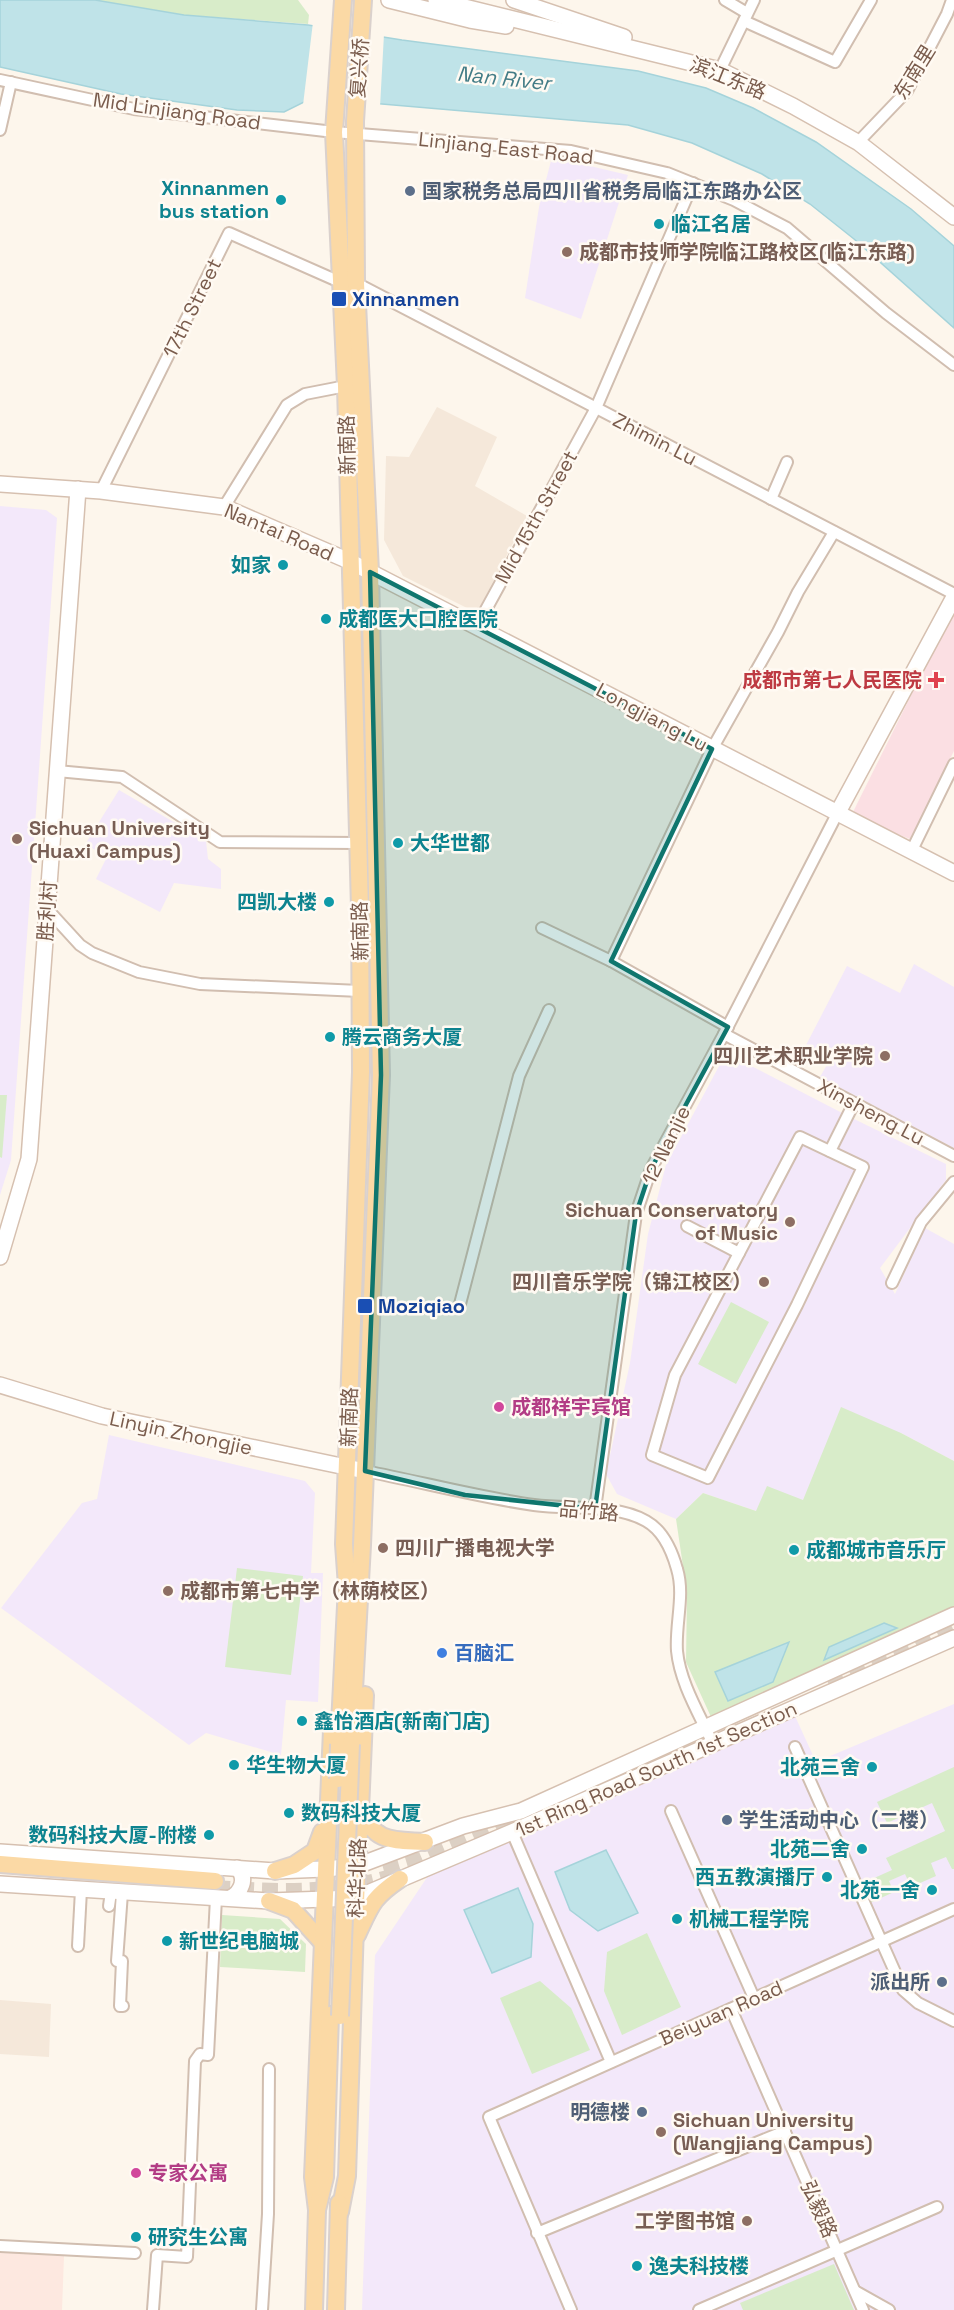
<svg xmlns="http://www.w3.org/2000/svg" width="954" height="2310" viewBox="0 0 954 2310" font-family="'Space Grotesk','Noto Sans SC',sans-serif">
<rect width="100%" height="100%" fill="#fdf6ec"/>
<g fill="#f5e8da">
<polygon points="437,407 497,437 475,486 527,516 477,613 403,576 384,540 386,456 409,457"/>
<polygon points="0,2000 51,2004 49,2057 0,2054"/>
</g>
<polygon fill="#fde8e0" points="0,2252 64,2256 62,2310 0,2310"/>
<g fill="#f3e8fa">
<polygon points="552,157 628,175 581,319 525,298 539,207"/>
<polygon points="0,506 46,510 57,518 11,1160 0,1195"/>
<polygon points="119,790 206,841 208,859 221,869 221,889 174,883 160,912 96,879 106,859 86,843"/>
<polygon points="914,964 954,987 954,1148 820,1077 828,1063 804,1049 847,966 900,993"/>
<polygon points="726,1053 848,1116 946,1164 946,1180 880,1268 895,1294 925,1228 954,1244 954,1461 901,1433 803,1500 756,1511 703,1493 676,1519 617,1494 606,1474 630,1363 648,1234 666,1165"/>
<polygon points="109,1435 305,1481 315,1493 311,1573 323,1573 318,1702 286,1700 281,1755 206,1733 189,1745 1,1608 82,1503 97,1499"/>
<polygon points="954,1704 954,2310 362,2310 375,1955 432,1870 795,1716 816,1762"/>
</g>
<polygon fill="#fbdfe3" points="954,609 954,751 910,839 851,816"/>
<g fill="#d8ecc9">
<polygon points="95,0 298,0 309,15 308,24 184,15"/>
<polygon points="0,1095 7,1095 2,1158 0,1157"/>
<polygon points="731,1302 769,1322 736,1384 698,1364"/>
<polygon points="841,1407 901,1433 954,1461 954,1607 795,1681 711,1717 686,1662 687,1593 676,1519 703,1493 756,1511 767,1486 803,1500"/>
<polygon points="237,1568 303,1576 291,1675 225,1667"/>
<polygon points="954,1767 954,1869 952,1869 946,1857 931,1863 936,1876 911,1887 905,1874 889,1881 894,1892 870,1903 861,1884 892,1870 886,1858 945,1831 932,1803 887,1823 877,1802"/>
<polygon points="222,1915 280,1919 306,1944 305,1972 220,1967"/>
<polygon points="647,1933 681,2007 622,2035 604,1991 607,1952"/>
<polygon points="540,1981 571,2008 590,2050 532,2074 500,1998"/>
<polygon points="834,2264 854,2310 743,2310 740,2303"/>
</g>
<g fill="#bfe3e8" stroke="#a5d3da" stroke-width="1.5">
<polygon points="0,0 95,0 184,15 308,25 402,40 638,71 706,88 753,108 816,142 911,209 954,246 954,328 854,239 810,204 762,174 692,143 628,125 312,98 284,112 237,110 121,94 0,67"/>
<polygon points="884,1623 897,1628 824,1660 829,1647"/>
<polygon points="789,1642 773,1682 728,1701 715,1672"/>
<polygon points="606,1850 638,1913 598,1931 570,1910 555,1872"/>
<polygon points="518,1888 533,1924 531,1957 492,1973 464,1910"/>
</g>
<polygon fill="#fdf6ec" points="313,22 384,34 380,107 312,101 303,105"/>
<g fill="none" stroke-linecap="round" stroke-linejoin="round">
<g stroke="#dcd0c4" stroke-width="16" stroke-dasharray="16 8" stroke-linecap="butt">
<polyline points="829,1685 954,1629"/>
<polyline points="384,1871 421,1860 535,1811"/>
<path d="M214,1888C275,1892 338,1895 397,1875"/>
</g>
<g stroke="#d1beb0" stroke-width="14">
<g id="street">
<polyline points="725,0 747,13"/>
<polyline points="744,21 835,62 871,0"/>
<polyline points="720,70 754,0"/>
<polyline points="0,80 134,109 334,132 571,151 667,173 734,200 787,228 886,313 954,365"/>
<polyline points="0,130 11,82"/>
<polyline points="863,137 907,91 947,14 952,0"/>
<polyline points="356,283 954,594"/>
<polyline points="101,491 229,233 340,282"/>
<polyline points="771,499 787,462"/>
<polyline points="224,507 287,405 305,394 346,386"/>
<polyline points="477,626 596,408 693,183"/>
<polyline points="57,771 122,777 220,842 357,843"/>
<polyline points="911,852 954,764"/>
<polyline points="47,909 80,945 92,953 139,972 200,984 360,991"/>
<polyline points="542,928 611,961 728,1027"/>
<polyline points="611,961 712,749 778,632 798,592 834,532"/>
<polyline points="724,1034 954,1156"/>
<polygon points="800,1137 863,1167 797,1305 708,1478 652,1455 675,1375"/>
<polyline points="830,1151 854,1103"/>
<polyline points="687,1226 739,1253"/>
<polyline points="892,1283 921,1222 954,1182"/>
<polyline points="460,1304 519,1076 549,1010"/>
<path d="M365,1471C422,1482 477,1497 534,1505C570,1510 614,1503 646,1521C664,1531 672,1551 677,1569C685,1595 675,1624 677,1651C680,1683 700,1715 713,1744"/>
<polyline points="595,1509 636,1214 651,1169 724,1034 837,814"/>
<polyline points="795,1747 903,1990 918,2003 954,2021"/>
<polyline points="671,1811 754,1998"/>
<polyline points="512,1832 611,2062"/>
<polyline points="122,1893 117,1961 122,1961 120,2006 123,2006"/>
<polyline points="109,1906 111,1892"/>
<polyline points="78,1946 81,1890"/>
<polyline points="731,2009 863,2310"/>
<polyline points="537,2233 785,2131"/>
<polyline points="0,2246 135,2253"/>
<polyline points="855,2291 889,2310"/>
<polyline points="153,2310 157,2255 187,2257 195,2061 200,2054 208,2055 216,1898"/>
<polyline points="262,2310 268,2214 269,2069"/>
<polyline points="571,2310 489,2117 954,1909"/>
<polyline points="699,2310 937,2207"/>
</g>
</g>
<g stroke="#d6c0b0" stroke-width="18">
<g id="secondary">
<polyline points="389,0 470,20 506,26"/>
<polyline points="436,0 720,70 793,106 859,143 954,217"/>
<polyline points="514,0 624,37"/>
<polyline points="0,484 101,491 224,507 349,561 954,873"/>
<polyline points="837,814 954,597"/>
<polyline points="0,1257 29,1159 78,489"/>
<polyline points="0,1385 102,1416 365,1471"/>
<polyline points="0,1852 275,1871 325,1869 357,1866 463,1826 521,1811 954,1615"/>
<polyline points="0,1884 269,1901 356,1898 512,1832 954,1638"/>
<path d="M230,1898C241,1893 248,1878 237,1868"/>
</g>
</g>
<g stroke="#dad1cd" stroke-width="20">
<g id="primary">
<polyline points="339,1744 347,1586 344,1544 361,1072 360,908 346,386 334,132 343,0"/>
<polyline points="351,1744 362,1545 381,1075 370,572 356,283 355,121 363,0"/>
<path d="M361,1809C374,1844 394,1840 425,1842"/>
<polyline points="0,1864 215,1881"/>
<polyline points="275,1871 294,1865 315,1851 322,1832"/>
<polyline points="269,1901 293,1910 322,1942"/>
<path d="M357,1935C371,1905 372,1898 400,1879"/>
<polyline points="317,2210 313,2177 332,1730"/>
<polyline points="340,2212 347,2176 355,1925 365,1695"/>
<polyline points="314,2310 317,2210 325,2177 330,2015"/>
<polyline points="336,2310 339,2203"/>
</g>
</g>
<use href="#street" stroke="#fff" stroke-width="10"/>
<use href="#secondary" stroke="#fff" stroke-width="15"/>
<use href="#primary" stroke="#fbd9a5" stroke-width="16"/>
<g stroke="#dad1cd" stroke-width="20" stroke-linecap="butt">
<g id="primary-bridge">
<polyline points="338,1779 339,1744"/>
<polyline points="340,2016 351,1744"/>
</g>
</g>
<use href="#primary-bridge" stroke="#fbd9a5" stroke-width="16"/>
</g>
<path fill="#0f766e" fill-opacity="0.2" stroke="#0f766e" stroke-width="4.5" stroke-linejoin="round" d="M370,572L712,749L611,961L728,1027L651,1169L636,1214L595,1509L465,1495L365,1471L381,1075Z"/>
<g fill="#5c6f8a" stroke="#fffaf3" stroke-width="2">
<circle cx="410" cy="191" r="6"/>
<circle cx="727" cy="1820" r="6"/>
<circle cx="942" cy="1982" r="6"/>
<circle cx="642" cy="2112" r="6"/>
</g>
<g fill="#0f9aa8" stroke="#fffaf3" stroke-width="2">
<circle cx="281" cy="200" r="6"/>
<circle cx="659" cy="224" r="6"/>
<circle cx="283" cy="565" r="6"/>
<circle cx="326" cy="619" r="6"/>
<circle cx="398" cy="843" r="6"/>
<circle cx="329" cy="902" r="6"/>
<circle cx="330" cy="1037" r="6"/>
<circle cx="794" cy="1550" r="6"/>
<circle cx="302" cy="1721" r="6"/>
<circle cx="234" cy="1765" r="6"/>
<circle cx="872" cy="1767" r="6"/>
<circle cx="289" cy="1813" r="6"/>
<circle cx="209" cy="1835" r="6"/>
<circle cx="862" cy="1849" r="6"/>
<circle cx="827" cy="1877" r="6"/>
<circle cx="932" cy="1890" r="6"/>
<circle cx="677" cy="1919" r="6"/>
<circle cx="167" cy="1941" r="6"/>
<circle cx="136" cy="2237" r="6"/>
<circle cx="637" cy="2266" r="6"/>
</g>
<g fill="#8d6e63" stroke="#fffaf3" stroke-width="2">
<circle cx="567" cy="252" r="6"/>
<circle cx="17" cy="839" r="6"/>
<circle cx="885" cy="1056" r="6"/>
<circle cx="790" cy="1222" r="6"/>
<circle cx="764" cy="1282" r="6"/>
<circle cx="383" cy="1548" r="6"/>
<circle cx="168" cy="1591" r="6"/>
<circle cx="661" cy="2132" r="6"/>
<circle cx="747" cy="2221" r="6"/>
</g>
<g fill="#1a4fb4" stroke="#fffaf3" stroke-width="2">
<rect x="331" y="291" width="16" height="16" rx="3"/>
<rect x="357" y="1298" width="16" height="16" rx="3"/>
</g>
<path fill="#e0444e" stroke="#fffaf3" stroke-width="2" d="M933 671h6v6h6v6h-6v6h-6v-6h-6v-6h6z"/>
<g fill="#d1479c" stroke="#fffaf3" stroke-width="2">
<circle cx="499" cy="1407" r="6"/>
<circle cx="136" cy="2173" r="6"/>
</g>
<circle fill="#3f7fe0" stroke="#fffaf3" stroke-width="2" cx="442" cy="1653" r="6"/>
<g text-anchor="middle" dominant-baseline="central" stroke-width="5" stroke-linejoin="round" paint-order="stroke">
<g font-size="20" fill="#7a5c4d" stroke="#fffaf3">
<text transform="translate(359 68) rotate(-86)">复兴桥</text>
<text transform="translate(914 72) rotate(-58)">东南里</text>
<text transform="translate(728 78) rotate(22)">滨江东路</text>
<text transform="translate(177 111) rotate(8)">Mid Linjiang Road</text>
<text transform="translate(506 148) rotate(6)">Linjiang East Road</text>
<text transform="translate(192 308) rotate(-64)">17th Street</text>
<text transform="translate(655 439) rotate(27)">Zhimin Lu</text>
<text transform="translate(347 445) rotate(-91)">新南路</text>
<text transform="translate(536 517) rotate(-61)">Mid 15th Street</text>
<text transform="translate(279 532) rotate(23)">Nantai Road</text>
<text transform="translate(652 717) rotate(28)">Longjiang Lu</text>
<text transform="translate(47 911) rotate(-86)">胜利村</text>
<text transform="translate(360 931) rotate(-91)">新南路</text>
<text transform="translate(871 1112) rotate(28)">Xinsheng Lu</text>
<text transform="translate(666 1145) rotate(-64)">12 Nanjie</text>
<text transform="translate(349 1417) rotate(-88)">新南路</text>
<text transform="translate(181 1433) rotate(12)">Linyin Zhongjie</text>
<text transform="translate(589 1511) rotate(5)">品竹路</text>
<text transform="translate(656 1769) rotate(-24)">1st Ring Road South 1st Section</text>
<text transform="translate(357 1878) rotate(-88)">科华北路</text>
<text transform="translate(721 2013) rotate(-24)">Beiyuan Road</text>
<text transform="translate(819 2209) rotate(66)">弘毅路</text>
</g>
<g font-size="20" font-weight="bold" fill="#0d838f" stroke="#fffaf3" text-anchor="start">
<text x="269" y="188" text-anchor="end">Xinnanmen<tspan x="269" dy="23">bus station</tspan></text>
<text x="671" y="224">临江名居</text>
<text x="271" y="565" text-anchor="end">如家</text>
<text x="338" y="619">成都医大口腔医院</text>
<text x="410" y="843">大华世都</text>
<text x="317" y="902" text-anchor="end">四凯大楼</text>
<text x="342" y="1037">腾云商务大厦</text>
<text x="806" y="1550">成都城市音乐厅</text>
<text x="314" y="1721">鑫怡酒店(新南门店)</text>
<text x="246" y="1765">华生物大厦</text>
<text x="860" y="1767" text-anchor="end">北苑三舍</text>
<text x="301" y="1813">数码科技大厦</text>
<text x="197" y="1835" text-anchor="end">数码科技大厦-附楼</text>
<text x="850" y="1849" text-anchor="end">北苑二舍</text>
<text x="815" y="1877" text-anchor="end">西五教演播厅</text>
<text x="920" y="1890" text-anchor="end">北苑一舍</text>
<text x="689" y="1919">机械工程学院</text>
<text x="179" y="1941">新世纪电脑城</text>
<text x="148" y="2237">研究生公寓</text>
<text x="649" y="2266">逸夫科技楼</text>
</g>
<g font-size="20" font-weight="bold" fill="#4e5e75" stroke="#fffaf3" text-anchor="start">
<text x="422" y="191">国家税务总局四川省税务局临江东路办公区</text>
<text x="739" y="1820">学生活动中心（二楼）</text>
<text x="930" y="1982" text-anchor="end">派出所</text>
<text x="630" y="2112" text-anchor="end">明德楼</text>
</g>
<g font-size="20" font-weight="bold" fill="#785e54" stroke="#fffaf3" text-anchor="start">
<text x="579" y="252">成都市技师学院临江路校区(临江东路)</text>
<text x="29" y="828">Sichuan University<tspan x="29" dy="23">(Huaxi Campus)</tspan></text>
<text x="873" y="1056" text-anchor="end">四川艺术职业学院</text>
<text x="778" y="1210" text-anchor="end">Sichuan Conservatory<tspan x="778" dy="23">of Music</tspan></text>
<text x="752" y="1282" text-anchor="end">四川音乐学院（锦江校区）</text>
<text x="395" y="1548">四川广播电视大学</text>
<text x="180" y="1591">成都市第七中学（林荫校区）</text>
<text x="673" y="2120">Sichuan University<tspan x="673" dy="23">(Wangjiang Campus)</tspan></text>
<text x="735" y="2221" text-anchor="end">工学图书馆</text>
</g>
<g font-size="20" font-weight="bold" fill="#164399" stroke="#fffaf3" text-anchor="start">
<text x="352" y="299">Xinnanmen</text>
<text x="378" y="1306">Moziqiao</text>
</g>
<g font-size="20" font-weight="bold" fill="#be3a42" stroke="#fffaf3" text-anchor="end">
<text x="922" y="680">成都市第七人民医院</text>
</g>
<g font-size="20" font-weight="bold" fill="#b23c85" stroke="#fffaf3" text-anchor="start">
<text x="511" y="1407">成都祥宇宾馆</text>
<text x="148" y="2173">专家公寓</text>
</g>
<g font-size="20" font-weight="bold" fill="#366cbe" stroke="#fffaf3" text-anchor="start">
<text x="454" y="1653">百脑汇</text>
</g>
<g font-size="21" font-style="italic" fill="#437c86" stroke="#fffaf3">
<text transform="translate(504 78) rotate(6)">Nan River</text>
</g>
</g>
</svg>
